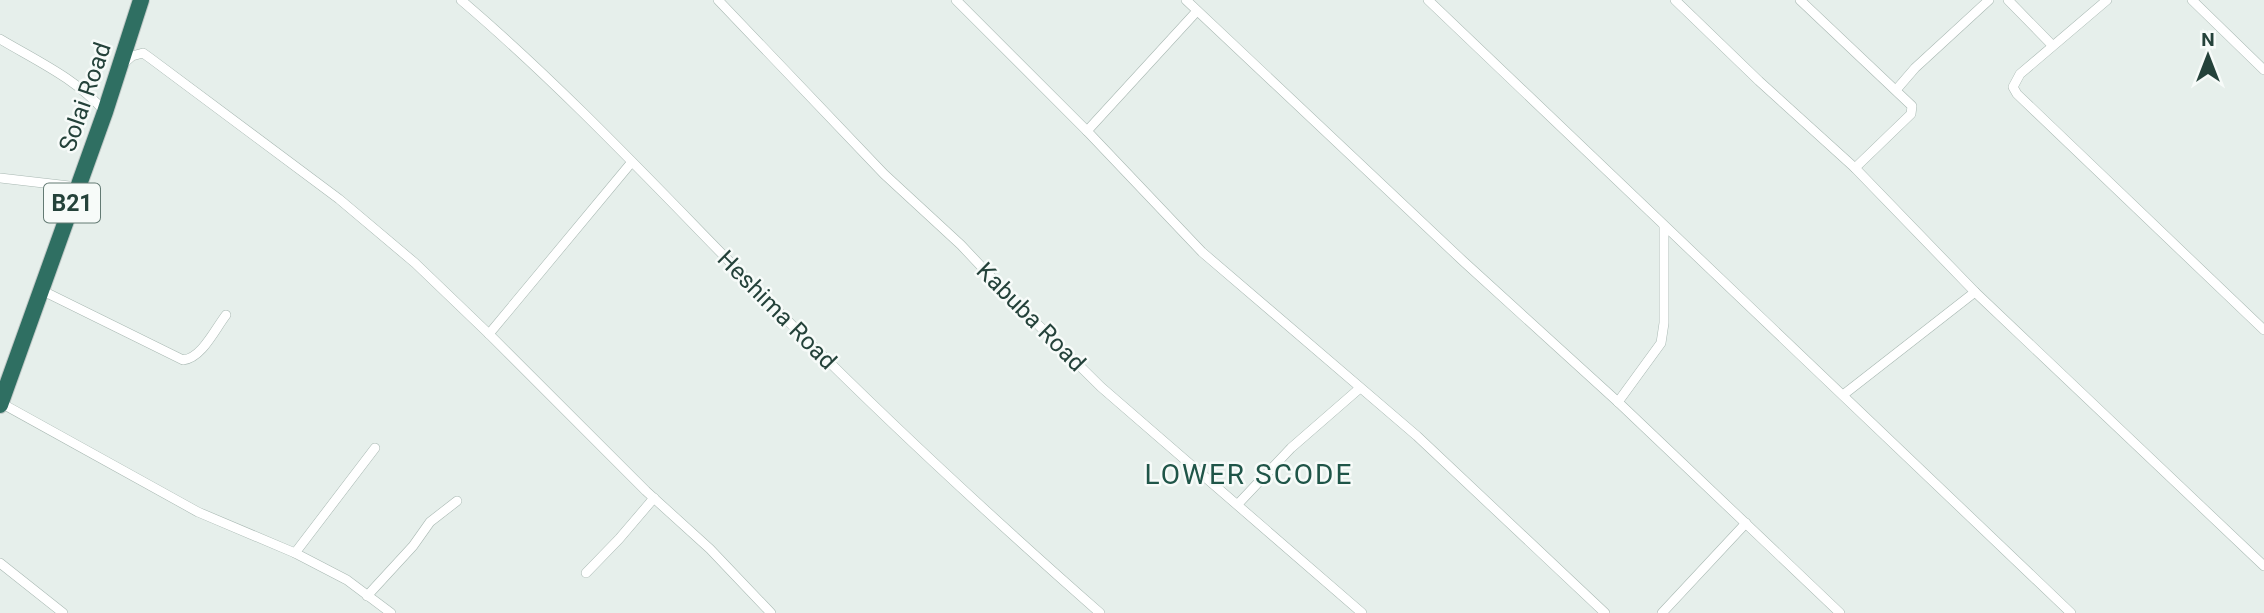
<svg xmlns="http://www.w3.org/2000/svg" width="2264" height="613" viewBox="0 0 2264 613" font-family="Roboto,sans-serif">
<rect width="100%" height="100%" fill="#e6efeb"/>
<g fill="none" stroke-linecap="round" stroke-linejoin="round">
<g stroke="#a8b8b2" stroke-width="10">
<g id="street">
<path d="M461,0C583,104 691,225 805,338C900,433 999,524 1100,613"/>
<polyline points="718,0 884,174 961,245 1009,296 1101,387 1362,613"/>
<polyline points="956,0 1087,131 1202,252 1417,436 1605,613"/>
<polyline points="1186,0 1463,261 1618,402 1840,613"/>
<polyline points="1428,0 2071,613"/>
<polyline points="1675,0 1759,81 1855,168 1975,292 2264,566"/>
<polyline points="1800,0 1912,106 1911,114 1855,168"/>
<polyline points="2008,0 2052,45"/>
<polyline points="2107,0 2020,74 2013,87 2017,94 2264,330"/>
<polyline points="2192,0 2264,70"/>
<path d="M0,39C37,61 77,79 105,112"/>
<polyline points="124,63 132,56 143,53 150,58 339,199 415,263 489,334 646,491 710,549 771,613"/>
<polyline points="1896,90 1915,68 1989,0"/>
<polyline points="1087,131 1197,11"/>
<polyline points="0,178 78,187"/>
<path d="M41,290L183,360C202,358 215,329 226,315"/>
<polyline points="489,334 631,163"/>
<polyline points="1843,395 1975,292"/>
<polyline points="1618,402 1661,343 1664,323 1664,226"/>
<polyline points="1,403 198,512 295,553 347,580 391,613"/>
<polyline points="1238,504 1291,448 1360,388"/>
<polyline points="295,553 375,448"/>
<polyline points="0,563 63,613"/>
<polyline points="586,573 619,539 654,498"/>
<polyline points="367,596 413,546 430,522 457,501"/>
<polyline points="1662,613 1746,523"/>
</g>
</g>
<g stroke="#c2cac8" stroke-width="18">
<polyline id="highway" points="0,405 105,112 141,0"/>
</g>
<use href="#street" stroke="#fff" stroke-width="9"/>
<use href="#highway" stroke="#2f6f62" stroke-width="16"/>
</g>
<g text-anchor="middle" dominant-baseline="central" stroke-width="5" stroke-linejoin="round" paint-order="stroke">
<rect fill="#f7fbf9" stroke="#637a73" stroke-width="2" x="44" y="183.5" width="56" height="39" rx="5"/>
<g font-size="23" font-weight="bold" fill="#24423a">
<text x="72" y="203">B21</text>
</g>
<g font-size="24" fill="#24423a" stroke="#f7fbf9">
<text transform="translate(85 97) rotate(-71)">Solai Road</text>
<text transform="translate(777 310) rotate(45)">Heshima Road</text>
<text transform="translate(1031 317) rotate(45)">Kabuba Road</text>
</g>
<g font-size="28" letter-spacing="2" fill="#1f5548" stroke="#f7fbf9">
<text x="1249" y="474">LOWER SCODE</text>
</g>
</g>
<g transform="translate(2208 56)" stroke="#f7fbf9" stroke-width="5" paint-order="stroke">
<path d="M0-5L12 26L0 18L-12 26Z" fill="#24423a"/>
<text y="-10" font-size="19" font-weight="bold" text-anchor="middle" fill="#24423a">N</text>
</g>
</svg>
